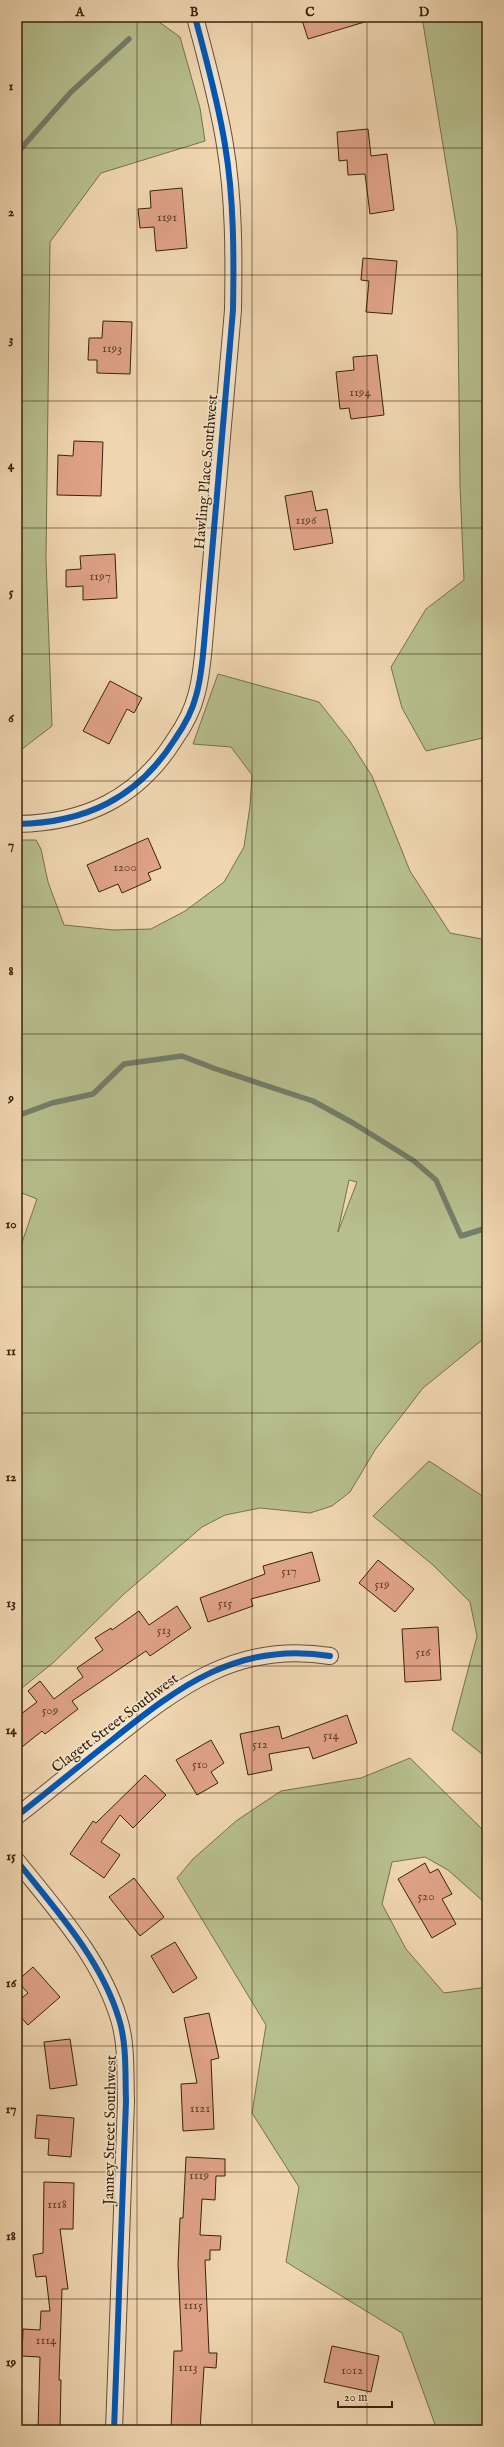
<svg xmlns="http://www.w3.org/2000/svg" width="504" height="2447" viewBox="0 0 504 2447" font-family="'IM FELL English',serif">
<rect width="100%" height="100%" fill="#f0d7b1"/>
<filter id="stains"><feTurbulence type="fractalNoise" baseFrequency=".005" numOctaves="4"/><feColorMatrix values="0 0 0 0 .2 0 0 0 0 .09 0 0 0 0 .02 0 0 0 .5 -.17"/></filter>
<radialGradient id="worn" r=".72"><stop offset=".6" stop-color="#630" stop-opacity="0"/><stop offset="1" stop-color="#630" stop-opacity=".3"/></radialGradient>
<g fill="#b7bf8e" stroke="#77714d" fill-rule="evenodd">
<polygon points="20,17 152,17 180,37 200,108 205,141 101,173 50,242 46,559 52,726 17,753 17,19"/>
<polygon points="422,17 487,17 487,737 426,751 402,708 391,667 426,609 464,580 460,485 457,231"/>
<path d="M218,674L319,702L349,740L372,776L410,871L450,933L487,940V1336L423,1388L375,1450L350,1492L332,1506L310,1513L260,1508L225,1515L202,1527L124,1594L54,1662L17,1692V1257L37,1199L17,1191V840H36L41,849L48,882L64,925L113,930L151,929L185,911L224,882L244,847L250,806L252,775L231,747L193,744ZM349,1180L357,1182L338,1232V1231Z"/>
<polygon points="429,1461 487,1499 487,1758 452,1730 477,1636 470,1602 433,1565 373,1516"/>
<polygon points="410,1758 487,1834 487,1912 484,1902 448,1870 425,1857 392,1862 382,1904 406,1949 444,1993 487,1987 487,2430 437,2430 402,2333 286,2262 299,2187 252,2113 266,2025 177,1878 193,1859 236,1821 281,1791 361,1778"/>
</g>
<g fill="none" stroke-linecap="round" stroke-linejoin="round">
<g stroke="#737e6a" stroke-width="5.5">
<polyline points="17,153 71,92 129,39"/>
<polyline points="17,1116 52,1103 93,1094 124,1064 182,1056 216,1069 313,1101 353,1123 414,1161 436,1180 461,1236 487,1228"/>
</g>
</g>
<g fill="#e0a388" stroke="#37230c">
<polygon points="312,17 367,17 368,21 308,39 302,20"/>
<polygon points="368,129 371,156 387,154 394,210 370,214 365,174 348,175 347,160 339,161 337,132"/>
<polygon points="182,188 187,248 156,251 154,227 140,228 138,209 151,208 150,191"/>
<polygon points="363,258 397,261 392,314 366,312 369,281 361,280"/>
<polygon points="103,321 132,322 130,374 97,373 97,360 88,360 89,338 102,338"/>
<polygon points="377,355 384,415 351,419 349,408 340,409 336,372 354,370 353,357"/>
<polygon points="74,441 103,442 101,496 57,495 58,455 73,456"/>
<polygon points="312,491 316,511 327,509 333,543 294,550 285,496"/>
<polygon points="115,554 117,598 83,600 83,586 66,587 66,570 81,569 80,556"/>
<polygon points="110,681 142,698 134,713 127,709 109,744 83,731"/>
<polygon points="148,838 161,868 148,873 151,880 122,893 118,884 99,892 87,865"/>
<polygon points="312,1552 320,1581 251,1599 253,1606 208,1622 200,1598 265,1574 263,1566"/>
<polygon points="378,1560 414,1589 395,1612 359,1583"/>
<polygon points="177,1606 191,1628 150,1656 146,1651 72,1701 78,1709 45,1734 42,1731 17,1751 17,1717 37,1702 28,1691 40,1681 54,1699 83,1677 77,1668 103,1650 95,1638 111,1628 112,1630 139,1611 149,1625"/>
<polygon points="438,1627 441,1680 405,1682 402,1629"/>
<polygon points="347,1715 357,1743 313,1759 309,1747 269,1754 272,1770 248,1775 240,1734 279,1726 282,1739"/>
<polygon points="211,1740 224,1763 211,1772 218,1783 197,1795 176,1760"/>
<polygon points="145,1775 166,1795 133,1828 120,1815 101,1842 120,1855 104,1878 70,1854 93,1821 96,1823"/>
<polygon points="425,1863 430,1873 438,1869 452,1894 442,1899 456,1924 432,1938 398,1879"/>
<polygon points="134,1878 164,1917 140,1936 109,1897"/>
<polygon points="175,1942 197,1978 173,1993 151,1956"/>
<polygon points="33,1967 60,1997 28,2025 17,2013 17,2002 28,1993 17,1981"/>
<polygon points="209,2013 219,2058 211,2060 214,2129 183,2131 181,2084 197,2083 184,2018"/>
<polygon points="70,2039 77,2085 50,2089 44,2042"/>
<polygon points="37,2115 74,2118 71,2157 48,2155 49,2139 35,2138"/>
<polygon points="186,2157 225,2159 225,2176 216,2176 215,2200 202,2199 200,2235 221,2236 220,2250 210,2250 210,2260 205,2260 209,2353 217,2353 216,2368 204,2367 200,2430 171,2430 174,2351 182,2351 178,2264 180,2218 183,2218"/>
<polygon points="44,2182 74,2183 73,2229 60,2229 68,2289 62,2289 59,2380 61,2380 60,2430 38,2430 40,2357 22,2356 23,2329 40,2330 41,2311 50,2311 46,2276 36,2277 33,2255 43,2253"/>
<polygon points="332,2346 379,2356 371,2392 324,2382"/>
</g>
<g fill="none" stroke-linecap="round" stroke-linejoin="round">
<g stroke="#655035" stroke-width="18">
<g id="minor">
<path d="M17,824C85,823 138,798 175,739C184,726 192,712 196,696C202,676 203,654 205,633L233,310C234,255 234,199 225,145C218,101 206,59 195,17"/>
<path d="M17,1816C49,1791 80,1765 112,1740C179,1686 239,1641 330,1656"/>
<path d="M17,1861C56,1910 101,1959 119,2019C127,2045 125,2074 126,2101L114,2430"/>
</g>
</g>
<use href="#minor" stroke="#f5e5cc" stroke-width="16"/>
<g stroke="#f5e5cc" stroke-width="8">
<g id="cycleway">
<path d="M17,824C85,823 138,798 175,739C184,726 192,712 196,696C202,676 203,654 205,633L233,310C234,255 234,199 225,145C218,101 206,59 195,17"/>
<path d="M17,1816C49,1791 80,1765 112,1740C179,1686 239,1641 330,1656"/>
<path d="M17,1861C56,1910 101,1959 119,2019C127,2045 125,2074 126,2101L114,2430"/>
</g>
</g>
<use href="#cycleway" stroke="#0057b8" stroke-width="6"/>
</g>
<path fill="none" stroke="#37230c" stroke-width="1" stroke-opacity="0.55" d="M137,17V2430M252,17V2430M367,17V2430M17,148H487M17,275H487M17,401H487M17,528H487M17,654H487M17,781H487M17,907H487M17,1034H487M17,1160H487M17,1287H487M17,1413H487M17,1540H487M17,1666H487M17,1793H487M17,1919H487M17,2046H487M17,2172H487M17,2299H487"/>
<g text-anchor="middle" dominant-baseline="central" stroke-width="3" stroke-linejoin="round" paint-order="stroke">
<g font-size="13" fill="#61432b">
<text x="167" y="217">1191</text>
<text x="112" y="348">1193</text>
<text x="360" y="392">1194</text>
<text x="306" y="520">1196</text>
<text x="100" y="576">1197</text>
<text x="125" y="867">1200</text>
<text x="289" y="1571">517</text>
<text x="382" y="1584">519</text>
<text x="225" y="1603">515</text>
<text x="164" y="1630">513</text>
<text x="423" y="1652">516</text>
<text x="50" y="1710">509</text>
<text x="331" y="1735">514</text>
<text x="260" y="1744">512</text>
<text x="200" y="1764">510</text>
<text x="426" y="1896">520</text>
<text x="200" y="2108">1121</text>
<text x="199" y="2175">1119</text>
<text x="57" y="2204">1118</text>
<text x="193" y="2305">1115</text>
<text x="46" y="2340">1114</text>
<text x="188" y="2367">1113</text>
<text x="352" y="2370">1012</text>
</g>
<g font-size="15" fill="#37230c" stroke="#f5e5cc">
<text transform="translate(206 472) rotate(-85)">Hawling Place Southwest</text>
<text transform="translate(115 1723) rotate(-37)">Clagett Street Southwest</text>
<text transform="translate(110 2130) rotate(-89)">Janney Street Southwest</text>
</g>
</g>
<rect width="504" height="2447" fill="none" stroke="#f0d7b1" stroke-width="44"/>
<path d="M338 2401v6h54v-6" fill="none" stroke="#37230c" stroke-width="2"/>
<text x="344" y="2401" font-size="12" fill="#37230c" stroke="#f5e5cc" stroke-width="3" paint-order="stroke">20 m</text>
<rect x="22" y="22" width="460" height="2403" fill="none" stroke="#37230c" stroke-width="1.5"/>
<g font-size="13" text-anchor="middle" font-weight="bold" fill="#37230c">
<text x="80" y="16">A</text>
<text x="194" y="16">B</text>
<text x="310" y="16">C</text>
<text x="424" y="16">D</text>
<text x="11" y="90">1</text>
<text x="11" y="216">2</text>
<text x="11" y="343">3</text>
<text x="11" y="469">4</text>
<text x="11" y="596">5</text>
<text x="11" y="722">6</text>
<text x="11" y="849">7</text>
<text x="11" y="975">8</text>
<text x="11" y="1102">9</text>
<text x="11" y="1228">10</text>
<text x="11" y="1355">11</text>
<text x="11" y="1481">12</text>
<text x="11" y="1607">13</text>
<text x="11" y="1734">14</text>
<text x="11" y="1860">15</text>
<text x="11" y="1987">16</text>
<text x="11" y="2113">17</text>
<text x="11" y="2240">18</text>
<text x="11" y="2366">19</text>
</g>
<rect width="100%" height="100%" filter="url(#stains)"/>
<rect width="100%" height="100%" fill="url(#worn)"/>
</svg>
